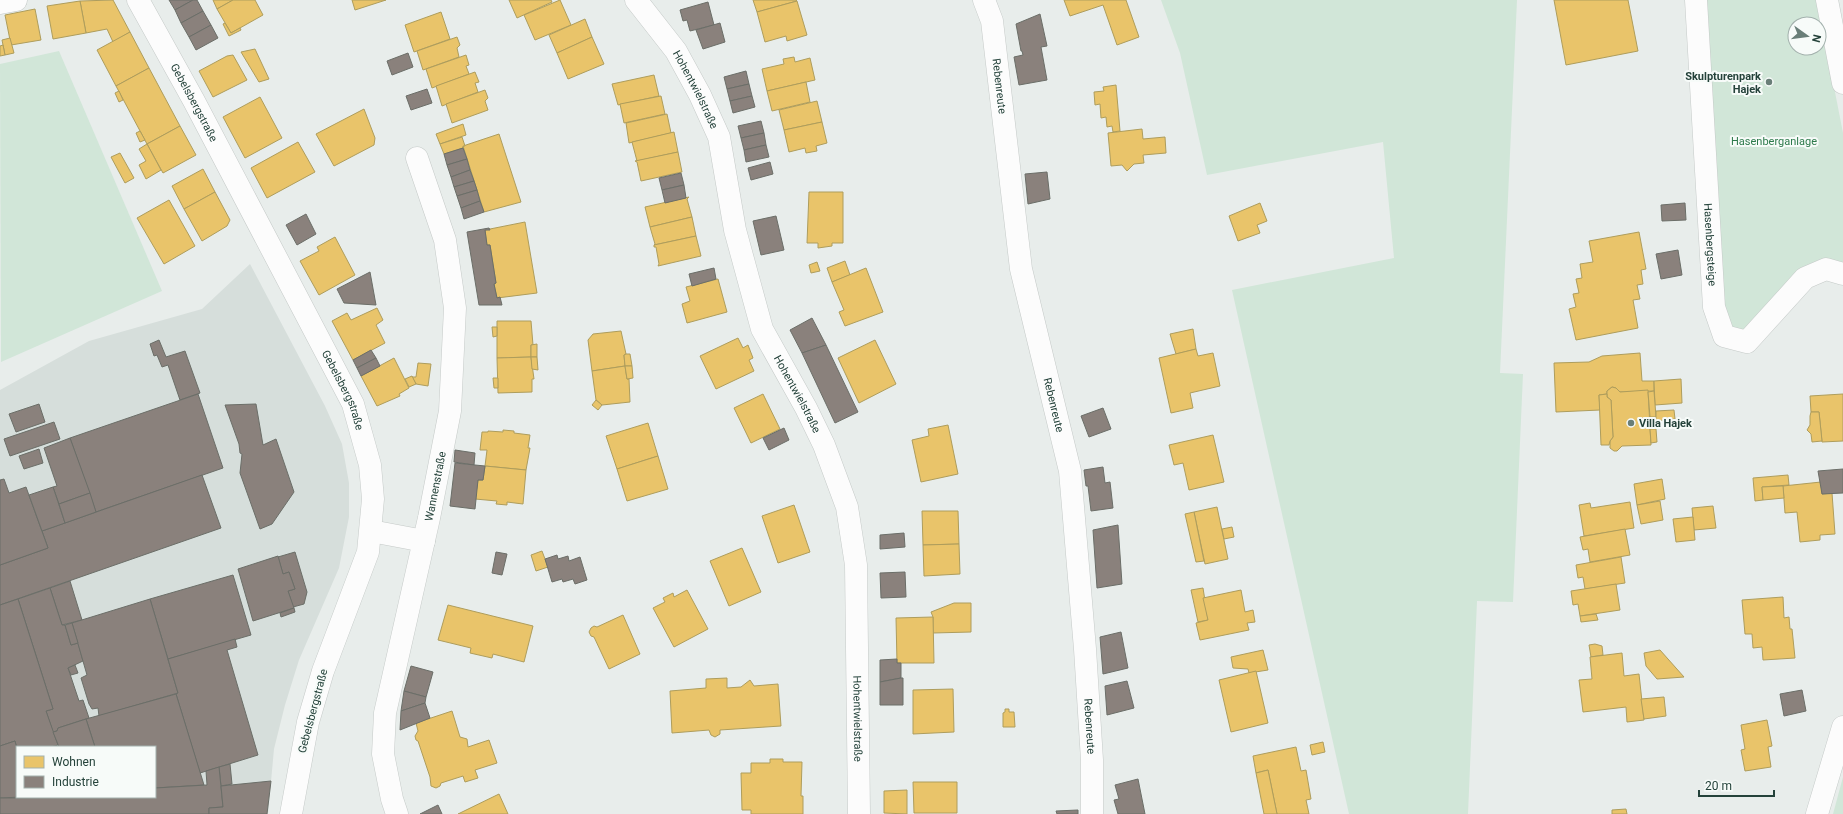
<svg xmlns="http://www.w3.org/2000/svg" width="1843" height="814" viewBox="0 0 1843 814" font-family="Roboto,sans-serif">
<rect width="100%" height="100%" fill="#e8edeb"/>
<path fill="#d6dedb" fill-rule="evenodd" d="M250,264L325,406L342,444L349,483V517L339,568L299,660L285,705L274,749L268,814H0V390L89,341L202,309ZM17,747H155V797H17Z"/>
<g fill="#d1e6d8" fill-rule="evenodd">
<polygon points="1161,0 1517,0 1500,373 1523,374 1513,602 1477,601 1468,814 1349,814 1232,290 1394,258 1383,142 1207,175 1180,53"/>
<path d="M1695,0H1817L1843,133V268L1828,262L1745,335L1727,332ZM1795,24H1819V48H1795Z"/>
<polygon points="59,51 162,291 1,362 0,64"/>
<polygon points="1843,777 1843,814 1833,814"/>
</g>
<g fill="#e9c46a" stroke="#ae9d5c">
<polygon points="113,0 130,32 113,42 107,29 86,33 80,1"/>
<polygon points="213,0 233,0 217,9"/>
<polygon points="233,0 255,0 263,15 231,33 217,9"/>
<polygon points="352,0 386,0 355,10"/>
<polygon points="509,0 551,0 552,2 517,18"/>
<polygon points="560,0 571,25 535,40 524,15"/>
<polygon points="753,0 796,0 797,1 757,12"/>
<polygon points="1064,0 1126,0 1139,37 1117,45 1103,5 1070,16"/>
<polygon points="1554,0 1628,0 1638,51 1566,65"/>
<polygon points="80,1 86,33 53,39 47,6"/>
<polygon points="797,1 807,35 787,41 786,36 765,42 757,12"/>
<polygon points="35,9 41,40 11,45 5,15"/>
<polygon points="441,12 450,39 414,52 405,25"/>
<polygon points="585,19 592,37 557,53 549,35"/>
<polygon points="225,23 231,33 240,28 241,30 229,36 223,24"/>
<polygon points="130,32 149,68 116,86 97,50"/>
<polygon points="457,37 460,45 457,48 459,57 423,70 417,51"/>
<polygon points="592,37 604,64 568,79 557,53"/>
<polygon points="10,38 14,53 5,55 2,40"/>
<polygon points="3,45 5,55 0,56 0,46"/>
<polygon points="255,49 269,79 259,82 241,52"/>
<polygon points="233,55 247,80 213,97 199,71 227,56"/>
<polygon points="466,55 469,65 466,66 469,74 432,88 426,69"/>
<polygon points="794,57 795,62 810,58 815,80 767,91 762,69 784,64 783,59"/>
<polygon points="149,68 180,126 147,144 116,86"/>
<polygon points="475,72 479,82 475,83 478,92 442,106 436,86"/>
<polygon points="654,75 659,96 618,105 612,84"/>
<polygon points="806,82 810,102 772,111 767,91"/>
<polygon points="1116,85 1120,131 1113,132 1112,126 1107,127 1106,117 1101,118 1100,104 1095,105 1094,92 1104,91 1103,87"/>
<polygon points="485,90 488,98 485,101 488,110 452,123 446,104"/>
<polygon points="119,91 123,100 119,102 115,93"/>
<polygon points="661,96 665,114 624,123 620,104"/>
<polygon points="260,97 282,138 245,158 223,117"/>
<polygon points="817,101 822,122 784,130 779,110"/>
<polygon points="364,109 375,138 374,145 334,166 316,134"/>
<polygon points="667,114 671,133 629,143 626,123"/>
<polygon points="822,122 827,143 816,146 817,151 806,153 805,148 789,152 784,130"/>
<polygon points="463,124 466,135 440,144 436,134"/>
<polygon points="180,126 196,155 163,173 147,144"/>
<polygon points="1142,129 1143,139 1165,137 1166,153 1143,155 1144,163 1134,164 1127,171 1122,165 1111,166 1108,133"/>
<polygon points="140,131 145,140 140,142 136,133"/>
<polygon points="674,132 678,152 637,161 632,142"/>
<polygon points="499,134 521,202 484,212 463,146"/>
<polygon points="462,137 465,146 463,146 463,148 444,154 440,144"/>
<polygon points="298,142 315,172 267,198 251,168"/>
<polygon points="147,144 161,170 146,179 139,165 146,161 139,149"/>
<polygon points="678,152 682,172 641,181 637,162 635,161"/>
<polygon points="120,153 134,178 125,183 111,157"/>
<polygon points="203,169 215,192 184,209 172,186"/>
<polygon points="215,192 230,220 227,226 202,241 184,209"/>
<polygon points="809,192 843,192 843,243 832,243 832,246 818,248 818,243 807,243"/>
<polygon points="689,197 687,199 692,217 650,227 645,207"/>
<polygon points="169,200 195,246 164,264 137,218"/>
<polygon points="1260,203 1267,221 1257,225 1260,233 1238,241 1229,216"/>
<polygon points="692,217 696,236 654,245 655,244 650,227"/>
<polygon points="525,222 537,293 497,298 494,284 496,283 490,245 487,245 485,230"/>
<polygon points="1639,232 1646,269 1641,270 1643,284 1637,285 1640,299 1633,300 1638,328 1576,340 1569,309 1576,307 1573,294 1579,293 1576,279 1582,278 1580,264 1593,262 1589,241"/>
<polygon points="696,236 701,256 658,266 659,264 656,247 654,247 654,245"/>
<polygon points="335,237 355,275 319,295 300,261 319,251 317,247"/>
<polygon points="845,261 850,275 832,282 827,268"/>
<polygon points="817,262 820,271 811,273 809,265"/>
<polygon points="866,268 883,312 845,326 839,312 844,310 832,282"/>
<polygon points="718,279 727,312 687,323 682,304 690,301 686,287"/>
<polygon points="377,308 383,320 376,325 385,343 353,360 332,321 347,313 351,320"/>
<polygon points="497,321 531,321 533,345 531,345 531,357 497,358"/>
<polygon points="492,327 497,327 497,336 493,337"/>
<polygon points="1193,329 1196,349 1176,354 1170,334"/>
<polygon points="621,331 626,354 624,355 625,366 592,371 588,340 593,334"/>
<polygon points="738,338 743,348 748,345 753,358 749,360 754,371 716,389 700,356"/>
<polygon points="875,340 896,384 859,403 838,358"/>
<polygon points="537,344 537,357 531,357 531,345"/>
<polygon points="1196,349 1198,356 1213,353 1220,386 1190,393 1193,408 1171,413 1159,358"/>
<polygon points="1640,353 1642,381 1654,381 1654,391 1620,392 1616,388 1612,387 1607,391 1607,394 1599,395 1600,410 1556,412 1554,363 1589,362 1602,356"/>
<polygon points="626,354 630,354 632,366 625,366 624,355"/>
<polygon points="531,357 534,379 532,379 532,392 498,393 497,358"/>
<polygon points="531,357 537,357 538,370 532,369"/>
<polygon points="394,358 409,388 399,394 400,396 377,406 361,376"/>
<polygon points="418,363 431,364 428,386 416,384 412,377 416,377"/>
<polygon points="625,366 627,379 629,379 630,402 602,405 596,400 592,371"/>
<polygon points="625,366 632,366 633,378 627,379"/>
<polygon points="412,376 416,384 409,387 405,379"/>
<polygon points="493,378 498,378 498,388 494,388"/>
<polygon points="1681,379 1682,403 1655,405 1654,381"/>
<polygon points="1612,387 1616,388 1620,392 1648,390 1651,445 1622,446 1617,451 1614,451 1610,448 1610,441 1613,437 1611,400 1607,397 1607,391"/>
<polygon points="1654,391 1656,417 1650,417 1648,392"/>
<polygon points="763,394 780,429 751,443 734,408"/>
<polygon points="1607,394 1607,397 1611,400 1613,437 1610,441 1609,445 1601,445 1599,395"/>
<polygon points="1843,394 1843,441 1822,442 1819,412 1811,412 1810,396"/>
<polygon points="596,400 602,405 598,410 592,405"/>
<polygon points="1674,410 1675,419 1656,421 1656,411"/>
<polygon points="1811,412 1819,412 1822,441 1812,442 1811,434 1807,430 1810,425 1810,416"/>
<polygon points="648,423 658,456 617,469 606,436"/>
<polygon points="948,425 958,474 921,482 912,440 929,436 928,429"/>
<polygon points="1650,429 1656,429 1657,442 1651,443"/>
<polygon points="503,430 514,431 514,433 530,435 528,448 530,448 526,470 485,466 487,450 480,450 482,432 488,432 488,431 503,432"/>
<polygon points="1213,435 1224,482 1189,490 1183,463 1174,465 1169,445"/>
<polygon points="658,456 668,489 627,501 617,469"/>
<polygon points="485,466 526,470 523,504 507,502 507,505 496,504 497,501 475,499 478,480 483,480"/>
<polygon points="1788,475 1789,485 1762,487 1763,500 1755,501 1753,478"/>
<polygon points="1662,479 1665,499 1637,505 1634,484"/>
<polygon points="1821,482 1822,494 1832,493 1835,534 1820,535 1820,540 1800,542 1797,512 1785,513 1783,486"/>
<polygon points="1783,486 1784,498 1763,500 1762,487"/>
<polygon points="1660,501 1663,520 1641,524 1637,505"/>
<polygon points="1630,502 1634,528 1584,536 1579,505 1590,503 1591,508"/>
<polygon points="794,505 810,552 778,563 762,516"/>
<polygon points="1713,506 1716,528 1694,530 1692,508"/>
<polygon points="1217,507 1228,559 1205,564 1194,512"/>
<polygon points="922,511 958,511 959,544 923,545"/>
<polygon points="1194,512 1204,561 1196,562 1185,514"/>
<polygon points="1693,517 1695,540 1676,542 1673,519"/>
<polygon points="1232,527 1234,537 1224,539 1222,529"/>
<polygon points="1625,529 1630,555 1590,562 1588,549 1583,550 1580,537"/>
<polygon points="959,544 960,574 924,576 923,545"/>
<polygon points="742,548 761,592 729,606 710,561"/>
<polygon points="542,551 548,567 536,571 531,555"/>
<polygon points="1621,557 1625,583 1585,589 1583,577 1578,578 1576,565"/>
<polygon points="1616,584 1620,610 1580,616 1578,604 1573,605 1571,591"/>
<polygon points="1203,588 1208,620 1198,622 1191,590"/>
<polygon points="687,590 708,629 674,647 653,608 665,602 663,598 673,593 674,597"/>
<polygon points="1241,590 1245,612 1253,610 1255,622 1247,623 1249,630 1200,640 1196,623 1208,620 1203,598"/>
<polygon points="1783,597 1784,618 1789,617 1790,629 1792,629 1795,658 1763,660 1762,647 1753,648 1752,634 1745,634 1742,600"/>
<polygon points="954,603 971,603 971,632 933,633 933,617 931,612"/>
<polygon points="448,605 533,626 524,662 493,654 492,658 470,653 471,648 438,640"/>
<polygon points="1596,614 1598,620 1581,622 1580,616"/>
<polygon points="623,615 640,654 609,669 594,637 591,636 589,632 591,628 594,626 597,627"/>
<polygon points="933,617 934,663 897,663 896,618"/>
<polygon points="1595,644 1602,646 1603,655 1591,657 1589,645"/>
<polygon points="1263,650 1268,670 1249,673 1248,669 1233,668 1231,657"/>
<polygon points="1660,650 1684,677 1657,679 1646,666 1644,653"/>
<polygon points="1622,653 1624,676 1639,674 1644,720 1627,722 1626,707 1583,712 1579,680 1592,679 1590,657"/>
<polygon points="1256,671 1268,723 1231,732 1219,680"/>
<polygon points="727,678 727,688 741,687 750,680 754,686 778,684 781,726 720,730 720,734 715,737 711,735 709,730 672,733 670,691 706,688 706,679"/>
<polygon points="953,689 954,732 913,734 913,690"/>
<polygon points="1664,697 1666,716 1644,719 1641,699"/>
<polygon points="1005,709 1009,709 1009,712 1014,712 1015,727 1003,727 1003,713 1005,712"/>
<polygon points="452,711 460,737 467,739 468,747 489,740 497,763 475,770 478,778 465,782 463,776 441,783 440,786 436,788 431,786 430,777 418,741 416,740 415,736 418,731 416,723"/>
<polygon points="1767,720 1772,746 1768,747 1771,767 1745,771 1741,750 1745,749 1741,725"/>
<polygon points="1323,742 1325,752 1312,755 1310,745"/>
<polygon points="1296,747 1301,771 1306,770 1311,799 1306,800 1309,814 1277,814 1268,770 1256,773 1253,756"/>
<polygon points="770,759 783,759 783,762 802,762 801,796 803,796 803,814 751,814 751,810 742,810 741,773 751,773 751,763 770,763"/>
<polygon points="1268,770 1277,814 1264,814 1256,773"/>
<polygon points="913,782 957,782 957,813 914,813"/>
<polygon points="907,790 907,814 884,813 884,791"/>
<polygon points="499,794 508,814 458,814"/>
<polygon points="1626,809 1627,814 1612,814 1612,810"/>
</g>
<g fill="#8a817c" stroke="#6b6e68">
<polygon points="169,0 193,0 175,10"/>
<polygon points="193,0 197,0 203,11 181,23 175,10"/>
<polygon points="708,2 714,25 690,31 687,20 683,21 680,10"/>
<polygon points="203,11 211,25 189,37 181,23"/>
<polygon points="1040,14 1047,46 1041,47 1047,80 1019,85 1014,57 1023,55 1022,51 1021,51 1016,24"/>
<polygon points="720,23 725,42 703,49 696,30"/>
<polygon points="211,25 218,38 196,50 189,37"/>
<polygon points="408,53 413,67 392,75 387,61"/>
<polygon points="746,71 749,84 727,89 724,77"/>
<polygon points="749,84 752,96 730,101 727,89"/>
<polygon points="427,89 432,103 411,110 406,96"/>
<polygon points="752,96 755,107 733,113 730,101"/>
<polygon points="761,121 764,133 741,138 738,126"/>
<polygon points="764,133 766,145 744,150 741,138"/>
<polygon points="766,145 769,157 746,162 744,150"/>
<polygon points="463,148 467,159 447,165 444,154"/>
<polygon points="467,159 470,170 451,177 447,165"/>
<polygon points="770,162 773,174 751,180 748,168"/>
<polygon points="470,170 474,181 454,187 451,177"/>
<polygon points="1047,172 1050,199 1028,204 1025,174"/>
<polygon points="681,173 684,185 662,190 659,178"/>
<polygon points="474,181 477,190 457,196 454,187"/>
<polygon points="684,185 686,198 665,203 662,190"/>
<polygon points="477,190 480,201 461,208 457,196"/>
<polygon points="480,201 484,212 464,219 461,208"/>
<polygon points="1685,203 1686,220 1662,221 1661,205"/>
<polygon points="306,214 316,234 297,245 286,225"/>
<polygon points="776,216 784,250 761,255 753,221"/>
<polygon points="489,228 490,230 485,230 487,245 490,245 496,283 494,284 497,298 500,297 502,305 479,305 467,232"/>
<polygon points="1678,250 1682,275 1661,279 1656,254"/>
<polygon points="714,268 716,279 692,286 689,274"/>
<polygon points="370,272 376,305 344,303 337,289"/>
<polygon points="812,318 826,345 802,353 790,330"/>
<polygon points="159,340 166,357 185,351 200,393 180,400 168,365 162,367 157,355 154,356 150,344"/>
<polygon points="826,345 858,412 835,423 802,353"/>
<polygon points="371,350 376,358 357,368 353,360"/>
<polygon points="376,358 380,366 361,376 357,368"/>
<polygon points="198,394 223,468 96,512 70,438"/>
<polygon points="39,404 45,422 16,432 9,414"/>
<polygon points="256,404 263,445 276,439 294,492 272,524 260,529 240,473 242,454 240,453 239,444 225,405"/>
<polygon points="1103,408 1111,429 1089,437 1081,416"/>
<polygon points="54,422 60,439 10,456 4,439"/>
<polygon points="784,428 789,440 769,450 763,438"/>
<polygon points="70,438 90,493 59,504 53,487 57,486 44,448"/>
<polygon points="39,449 43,463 24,469 19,456"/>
<polygon points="455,450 475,453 474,465 454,462"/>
<polygon points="455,463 485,466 483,480 478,480 475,509 450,506"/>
<polygon points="1103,467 1105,483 1110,482 1113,508 1091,511 1088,486 1086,486 1084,470"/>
<polygon points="1843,469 1843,493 1822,494 1818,471"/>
<polygon points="202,475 221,528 0,605 0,565 48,548 42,531"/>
<polygon points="4,479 9,493 26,487 48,548 0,565 0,480"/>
<polygon points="53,487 65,523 42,531 29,495"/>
<polygon points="90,493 96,512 65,523 59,504"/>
<polygon points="1118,525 1122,584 1097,588 1093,530"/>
<polygon points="904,533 905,547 880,549 880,535"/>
<polygon points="295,552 307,592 304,604 293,607 288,591 295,589 289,572 283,574 278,557"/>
<polygon points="496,552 507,554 502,575 492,573"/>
<polygon points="557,555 558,559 568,556 569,561 580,557 587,580 575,584 573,579 563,582 562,579 552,582 545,559"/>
<polygon points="278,556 283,574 289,572 295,589 288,591 294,608 253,621 238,569"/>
<polygon points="905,572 906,597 881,598 880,573"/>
<polygon points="233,575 251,635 168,659 150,599"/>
<polygon points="70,581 82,620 62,625 50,588"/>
<polygon points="50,588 62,625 65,625 71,645 78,643 83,661 68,668 79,701 83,700 89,718 58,728 57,731 53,732 46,711 53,709 18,599"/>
<polygon points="18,599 53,709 46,711 58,745 51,747 17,747 17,749 15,741 0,746 0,605"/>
<polygon points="150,599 178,693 99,716 98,708 92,709 89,704 81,678 87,675 72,623"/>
<polygon points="294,608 295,612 281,617 280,613"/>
<polygon points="72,623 78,643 71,645 65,625"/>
<polygon points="1121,632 1128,668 1103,674 1100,637"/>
<polygon points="235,639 237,647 227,650 258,755 200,773 176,694 178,693 168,659"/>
<polygon points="897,659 897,663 901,663 901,678 880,682 880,660"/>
<polygon points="75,665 78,673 71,675 68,668"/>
<polygon points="411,666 433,672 426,697 404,691"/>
<polygon points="901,678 903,678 903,705 880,705 880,682"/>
<polygon points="1127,681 1134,708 1107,715 1105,686"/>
<polygon points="1802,690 1806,711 1784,716 1780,694"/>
<polygon points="404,691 426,697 425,703 401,711"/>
<polygon points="176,694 204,785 155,788 155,747 95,747 86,719"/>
<polygon points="425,703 430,718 400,730 401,711"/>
<polygon points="86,719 95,747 59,747 53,732 57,731 58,728"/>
<polygon points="15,741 17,749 17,797 22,797 0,798 0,746"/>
<polygon points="230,764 232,784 221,786 219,767"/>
<polygon points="219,767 223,807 209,808 209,814 0,814 0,798 155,797 155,788 207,785 206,771"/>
<polygon points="1138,779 1145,814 1118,814 1114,800 1119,799 1115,785"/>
<polygon points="271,781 267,814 209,814 209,808 223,807 221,786"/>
<polygon points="438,805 442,814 420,814"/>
<polygon points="1078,810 1078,814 1057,814 1056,811"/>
</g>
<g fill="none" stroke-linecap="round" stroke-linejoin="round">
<g stroke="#c5cac8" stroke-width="23">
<g id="minor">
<path id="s1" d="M138,0L194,101L353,404L370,465L373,499L368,552L323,671L308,722L291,814"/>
<path id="s2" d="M636,0L676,51L700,95L719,137L735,230L762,329L806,408L824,445L847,507L856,565L859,814"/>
<path id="s3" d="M984,0L992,21L1021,269L1070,471L1085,649L1092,760V814"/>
<path id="s4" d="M1696,0L1714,307L1724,336L1747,342L1805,278L1826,269L1843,274"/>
<polyline points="1827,0 1843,83"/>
<polyline points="0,3 16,0"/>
<polyline points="371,531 424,541"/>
<path id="s5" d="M397,814L392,799L383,754L385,713L429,518L450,411L455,308L445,240L417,158"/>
<polyline points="1817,814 1843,727"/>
</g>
</g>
<use href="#minor" stroke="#fcfcfc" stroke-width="22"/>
</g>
<g fill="#697e78" stroke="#f7fbf9" stroke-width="1.5">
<circle cx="1769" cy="82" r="4"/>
<circle cx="1631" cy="423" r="4"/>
</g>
<g text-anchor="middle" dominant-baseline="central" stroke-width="4" stroke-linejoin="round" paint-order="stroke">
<g font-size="11" font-weight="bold" fill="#24423a" stroke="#f7fbf9" text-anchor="end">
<text x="1761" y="76">Skulpturenpark<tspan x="1761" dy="13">Hajek</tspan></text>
<text x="1639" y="423" text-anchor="start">Villa Hajek</text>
</g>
<g font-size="11" fill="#24423a" stroke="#f7fbf9">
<text stroke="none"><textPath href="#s3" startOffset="88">Rebenreute</textPath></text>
<text stroke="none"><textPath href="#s2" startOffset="108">Hohentwielstraße</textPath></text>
<text stroke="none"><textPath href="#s1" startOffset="117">Gebelsbergstraße</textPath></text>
<text stroke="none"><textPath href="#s4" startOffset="245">Hasenbergsteige</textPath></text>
<text stroke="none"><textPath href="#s1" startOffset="441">Gebelsbergstraße</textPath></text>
<text stroke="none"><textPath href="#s2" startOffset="432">Hohentwielstraße</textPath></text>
<text stroke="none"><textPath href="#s3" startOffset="412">Rebenreute</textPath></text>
<text stroke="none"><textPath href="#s5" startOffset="335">Wannenstraße</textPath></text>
<text transform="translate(313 711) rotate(-75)">Gebelsbergstraße</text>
<text stroke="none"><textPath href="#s2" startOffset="768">Hohentwielstraße</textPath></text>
<text stroke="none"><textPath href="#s3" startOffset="736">Rebenreute</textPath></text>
</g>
<g font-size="11" fill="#2d7a4b" stroke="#f7fbf9">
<text x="1774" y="141">Hasenberganlage</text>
</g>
</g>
<rect x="16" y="746" width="140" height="52" fill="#f7fbf9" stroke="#a3b1ad"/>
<rect x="24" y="756" width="20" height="12" fill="#e9c46a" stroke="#a3b1ad"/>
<text x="52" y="766" font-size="12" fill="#24423a">Wohnen</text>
<rect x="24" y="776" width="20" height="12" fill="#8a817c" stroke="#a3b1ad"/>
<text x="52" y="786" font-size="12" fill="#24423a">Industrie</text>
<g transform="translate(1807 36) rotate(104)"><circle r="19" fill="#f7fbf9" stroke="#a3b1ad"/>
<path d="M0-3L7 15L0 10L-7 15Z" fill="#697e78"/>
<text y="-6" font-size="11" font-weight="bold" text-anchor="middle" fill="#24423a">N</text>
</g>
<path d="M1699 790v6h75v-6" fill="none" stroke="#24423a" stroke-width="2"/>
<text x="1705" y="790" font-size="12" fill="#24423a" stroke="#f7fbf9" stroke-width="3" paint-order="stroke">20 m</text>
</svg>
